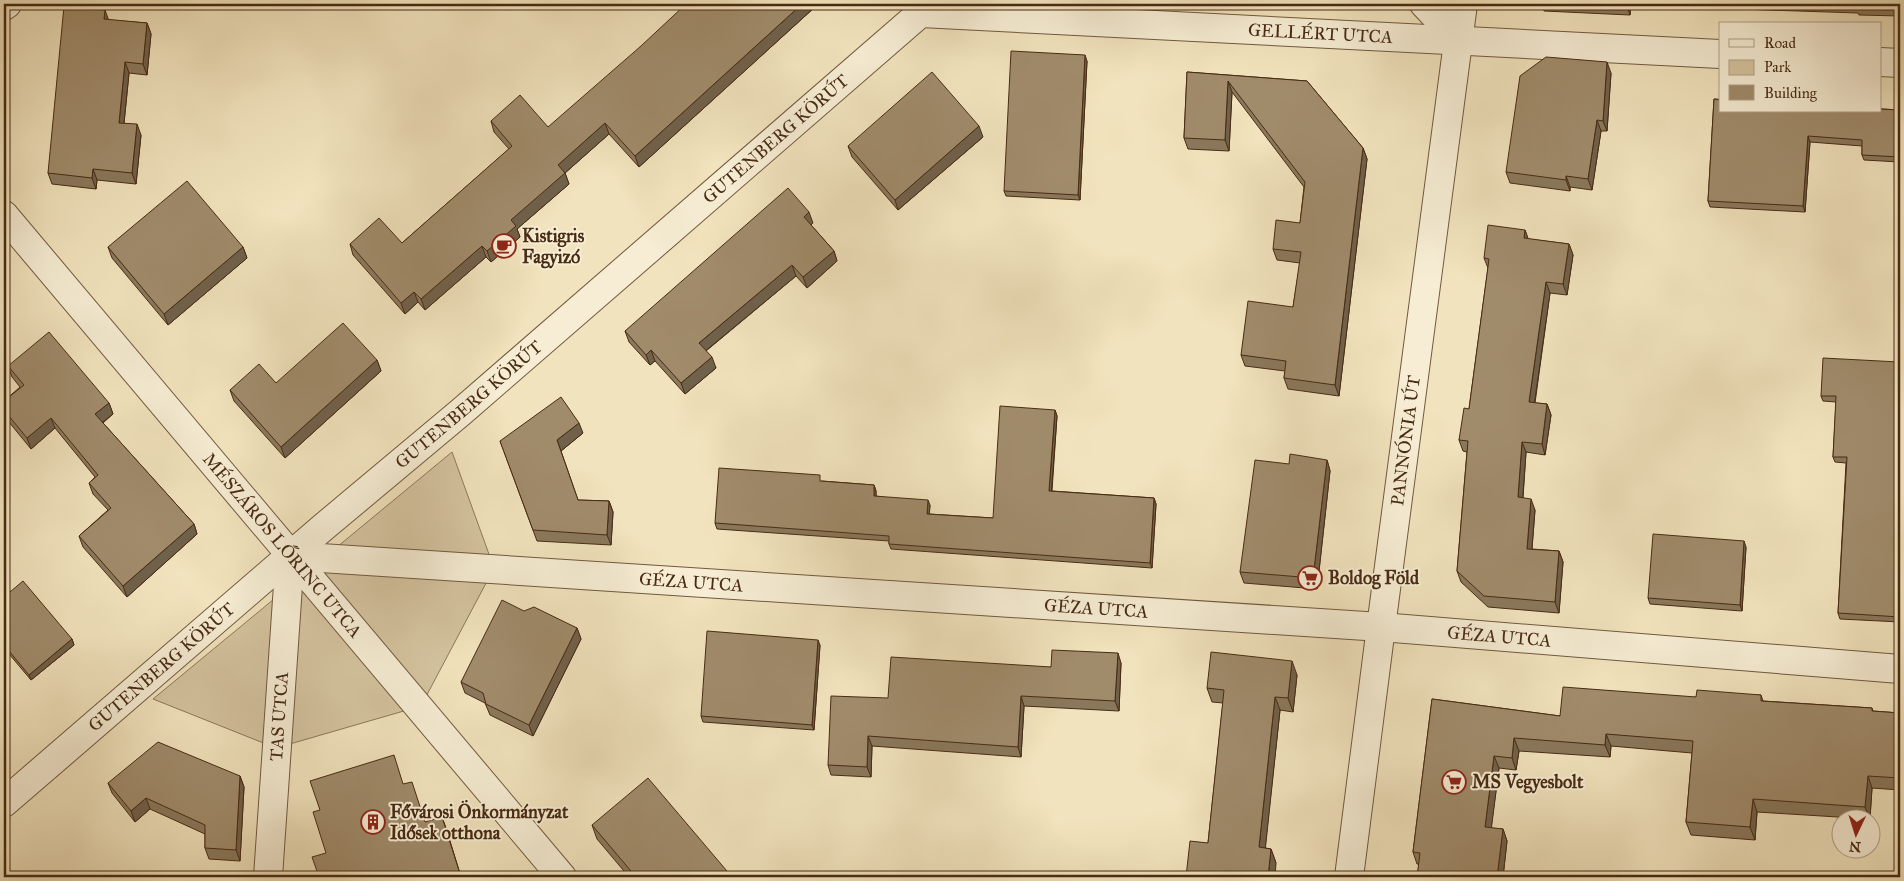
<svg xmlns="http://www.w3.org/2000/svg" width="1904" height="881" viewBox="0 0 1904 881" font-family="'IM FELL Great Primer',serif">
<rect width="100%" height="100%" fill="#f1e3bd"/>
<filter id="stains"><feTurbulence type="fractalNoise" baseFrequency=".004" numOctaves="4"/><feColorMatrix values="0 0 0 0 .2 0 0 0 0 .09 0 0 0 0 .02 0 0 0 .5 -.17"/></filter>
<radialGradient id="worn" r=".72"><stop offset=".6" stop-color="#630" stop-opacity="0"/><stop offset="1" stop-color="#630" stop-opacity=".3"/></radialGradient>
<polygon fill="#d4c4a0" stroke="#8e785a" points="452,452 494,568 421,706 276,748 153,699"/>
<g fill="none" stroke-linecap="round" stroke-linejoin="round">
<g stroke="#72593e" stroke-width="30">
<g id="minor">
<polyline points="1424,4 1458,40"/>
<polyline points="4,6 7,4"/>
<path id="s1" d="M921,13L1720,54"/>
<polyline points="1880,62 1900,63"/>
<path id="s2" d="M4,215L562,877"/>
<path id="s3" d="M290,556L1381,627L1900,669"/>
<path id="s4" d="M4,803L320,530L461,412L931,4"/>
<path id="s5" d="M268,877L290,556"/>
<path id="s6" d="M1349,877L1381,627L1463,4"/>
</g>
</g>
<use href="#minor" stroke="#f6edd4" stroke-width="28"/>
</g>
<g fill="#8a785c" stroke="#482b13">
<polygon points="1542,4 1631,4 1630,15 1544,11"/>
<polygon points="1737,4 1900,4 1900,16 1859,15 1858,13 1738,9"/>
<polygon points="815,7 639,167 609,134 565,173 569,184 517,229 520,237 491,262 486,257 425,310 418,302 405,314 353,255 350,244 402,243 509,149 494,132 491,121 548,127"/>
<polygon points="109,20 147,23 151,34 147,75 129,73 124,123 141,135 136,184 97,180 96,189 52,184 48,173"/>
<polygon points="1087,61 1080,200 1006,196 1004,191"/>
<polygon points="1187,72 1307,81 1363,148 1367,159 1339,396 1288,389 1284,378 1285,371 1245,366 1241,355 1293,307 1300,263 1277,260 1273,249 1300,223 1304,187 1232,92 1229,151 1188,149 1184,138"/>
<polygon points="1611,73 1607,131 1601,131 1592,190 1570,187 1570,191 1510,183 1506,172"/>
<polygon points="1714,99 1900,110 1900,162 1864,160 1862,155 1862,146 1810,142 1805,212 1710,207 1708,201"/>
<polygon points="983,137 898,210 852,157 848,146"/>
<polygon points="813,223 811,225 834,251 837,261 807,288 796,276 706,351 716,368 685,394 655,361 650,365 629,342 625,331"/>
<polygon points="1525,230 1528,239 1569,244 1573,255 1567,295 1550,293 1535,403 1547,404 1551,415 1545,455 1526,452 1523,498 1535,510 1532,549 1559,551 1563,562 1559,613 1488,607 1461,582 1457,571 1467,452 1463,451 1459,440 1469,409 1488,268 1484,258"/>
<polygon points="108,247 243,247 247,258 168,325 112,258"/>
<polygon points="1900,341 1900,622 1840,619 1838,613 1846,463 1835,462 1833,457 1836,402 1823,401 1821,396 1899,362"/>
<polygon points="377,360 381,371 285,458 234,401 230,390 276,383"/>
<polygon points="8,366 109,403 113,414 103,423 194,524 197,534 127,597 83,547 79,536 108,510 93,494 89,483 95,477 55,428 31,449 4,416 4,401 20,387 12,377"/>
<polygon points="1055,410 1057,416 1052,491 1154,498 1156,504 1152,568 891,549 889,544 889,541 717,529 715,523 822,481 874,485 876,491 876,496 930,505 929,514 993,518"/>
<polygon points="583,433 561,451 578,500 609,501 613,512 611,545 537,541 500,441"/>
<polygon points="1327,460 1330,471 1317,589 1244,583 1240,572"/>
<polygon points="1746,547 1742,611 1650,604 1648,598"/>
<polygon points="4,597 72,639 74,645 31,680 4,648"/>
<polygon points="524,611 577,628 581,639 533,736 490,715 485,703 465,693 461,682"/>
<polygon points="820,645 814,730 703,722 701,716"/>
<polygon points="1121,663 1119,711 1024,706 1021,757 872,746 871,777 831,775 828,765 888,698 1051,667"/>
<polygon points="1297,675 1293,712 1280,710 1265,848 1271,849 1276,863 1208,843 1223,703 1212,702 1207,688"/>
<polygon points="1761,695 1763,701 1872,708 1873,711 1900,713 1900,790 1872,788 1870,818 1854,818 1757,812 1755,840 1691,835 1686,822 1692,753 1611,746 1610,757 1519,751 1516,770 1499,768 1491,828 1503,829 1507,841 1503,877 1417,877 1419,864 1417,864 1413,852 1432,699 1560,716 1696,697"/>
<polygon points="240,776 244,787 240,861 209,859 205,848 205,834 150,809 135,822 112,793 108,783"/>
<polygon points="592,825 732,877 629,877 597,839"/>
</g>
<g fill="#70614b" stroke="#482b13">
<polygon points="802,4 813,4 815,7 639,167 635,156"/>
<polygon points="1626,4 1631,4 1630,15"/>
<polygon points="105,10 109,21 104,19"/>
<polygon points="147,23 151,34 147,75 143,64"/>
<polygon points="1085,55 1087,61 1080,200 1078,195"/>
<polygon points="125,62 129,73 123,133 119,123"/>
<polygon points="1607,62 1611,73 1607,131 1603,121"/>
<polygon points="1228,81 1232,92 1229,151 1225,140"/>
<polygon points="1597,120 1601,131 1592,190 1588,179"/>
<polygon points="605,123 609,134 565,173 569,184 517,229 520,237 491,262 487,251 511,220 558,165"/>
<polygon points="137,124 141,135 136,184 132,173"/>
<polygon points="979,126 983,137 898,210 895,200"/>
<polygon points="1808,136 1810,142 1805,212 1803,206"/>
<polygon points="1363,148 1367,159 1339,396 1335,385"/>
<polygon points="93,169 97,180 96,189 92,178"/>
<polygon points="1566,176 1570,187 1570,191 1566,180"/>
<polygon points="809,212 813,223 808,228 804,217"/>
<polygon points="1525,230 1529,241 1524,238"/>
<polygon points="1569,244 1573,255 1567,295 1563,284"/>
<polygon points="482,246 486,257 425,310 421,299"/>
<polygon points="243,247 247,258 168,325 164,314"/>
<polygon points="834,251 837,261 807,288 803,277"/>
<polygon points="792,265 796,276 703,353 699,343"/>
<polygon points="1546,282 1550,293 1533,413 1529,402"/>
<polygon points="414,292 418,302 405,314 401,303"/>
<polygon points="651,350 655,361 650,365 646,355"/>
<polygon points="712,357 716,368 685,394 681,383"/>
<polygon points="377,360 381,371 285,458 281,447"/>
<polygon points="109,403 113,414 99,425 95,414"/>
<polygon points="1547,404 1551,415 1545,455 1542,444"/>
<polygon points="1055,410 1057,416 1051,496 1049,491"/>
<polygon points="51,418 55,428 31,449 27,438"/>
<polygon points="579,423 583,433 561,451 557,440"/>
<polygon points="1522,442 1526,452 1522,508 1518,497"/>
<polygon points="1327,460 1330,471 1317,589 1313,578"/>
<polygon points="874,485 876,491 876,502 874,496"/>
<polygon points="1154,498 1156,504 1152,568 1150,563"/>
<polygon points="1531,499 1535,510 1531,559 1527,549"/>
<polygon points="928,500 930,505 929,520 927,514"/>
<polygon points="609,501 613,512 611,545 607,535"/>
<polygon points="194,524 197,534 127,597 123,586"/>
<polygon points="1744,541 1746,547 1742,611 1740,605"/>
<polygon points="1559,551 1563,562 1559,613 1555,602"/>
<polygon points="577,628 581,639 533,736 529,725"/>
<polygon points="72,639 74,645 31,680 29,675"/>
<polygon points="818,640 820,645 814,730 812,725"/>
<polygon points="1118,653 1121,663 1119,711 1115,701"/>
<polygon points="1292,661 1297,675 1293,712 1288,698"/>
<polygon points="1021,696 1024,706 1021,757 1018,747"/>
<polygon points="1275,697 1280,710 1264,861 1259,847"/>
<polygon points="1606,734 1611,746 1610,757 1605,745"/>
<polygon points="868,736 872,746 871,777 867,767"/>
<polygon points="1514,738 1519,751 1516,770 1512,758"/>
<polygon points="1494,756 1499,768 1490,839 1485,827"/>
<polygon points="240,776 244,787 240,861 236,850"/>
<polygon points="1868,776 1872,788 1870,818 1865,807"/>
<polygon points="146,798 150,809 135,822 131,811"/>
<polygon points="1753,799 1757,812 1755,840 1750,827"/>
<polygon points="442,817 446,828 461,877"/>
<polygon points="1503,829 1507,841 1503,877 1497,877"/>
<polygon points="1271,849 1276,863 1275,877 1268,877"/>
</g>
<g fill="#a08b6b" stroke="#482b13">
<polygon points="686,4 802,4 635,156 605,123 558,165 565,173 511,220 516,226 487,251 482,246 421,299 414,292 401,303 350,244 379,218 402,243 512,146 491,121 520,95 548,127 641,46"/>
<polygon points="1763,4 1900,4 1900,10 1857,9 1857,7"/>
<polygon points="64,6 105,10 104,19 147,23 143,64 125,62 119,123 137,124 132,173 93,169 92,178 48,173"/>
<polygon points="1011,51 1085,55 1078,195 1004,191"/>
<polygon points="1546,57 1607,62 1603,121 1597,120 1588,179 1566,176 1566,180 1506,172 1520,76"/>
<polygon points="932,72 979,126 895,200 848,146"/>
<polygon points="1187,72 1307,81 1363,148 1335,385 1284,378 1286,361 1241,355 1248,301 1293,307 1301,252 1273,249 1276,220 1300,223 1305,182 1228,81 1225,140 1184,138"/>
<polygon points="1714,99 1720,100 1720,111 1880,111 1880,109 1900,110 1900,157 1862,155 1862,140 1808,136 1803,206 1708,201"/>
<polygon points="187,181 243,247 164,314 108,247"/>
<polygon points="788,188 809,212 804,217 834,251 803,277 792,265 699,343 712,357 681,383 651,350 646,355 625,331"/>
<polygon points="1488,225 1525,230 1524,238 1569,244 1563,284 1546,282 1529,402 1547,404 1542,444 1522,442 1518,497 1531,499 1527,549 1559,551 1555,602 1484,596 1457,571 1468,441 1459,440 1464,408 1469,409 1489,259 1484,258"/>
<polygon points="343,323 377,360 281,447 230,390 259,364 276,383"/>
<polygon points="49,332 109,403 95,414 194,524 123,586 79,536 111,508 89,483 98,475 51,418 27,438 4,410 4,401 24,385 8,366"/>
<polygon points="1900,341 1900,617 1838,613 1847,457 1833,457 1836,396 1821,396 1823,358 1899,362"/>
<polygon points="561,397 579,423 557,440 578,500 609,501 607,535 533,530 500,441"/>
<polygon points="1000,406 1055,410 1049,491 1154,498 1150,563 889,544 889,536 715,523 719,468 820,475 820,481 874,485 874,496 928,500 927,514 993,518"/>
<polygon points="1290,454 1327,460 1313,578 1240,572 1255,460 1289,464"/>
<polygon points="1653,534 1744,541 1740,605 1648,598"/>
<polygon points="23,581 72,639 29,675 4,645 4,597"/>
<polygon points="502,600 524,611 534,607 577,628 529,725 486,704 483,693 461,682"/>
<polygon points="707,631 818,640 812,725 701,716"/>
<polygon points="1052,650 1118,653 1115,701 1021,696 1018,747 868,736 867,767 828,765 831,696 888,698 891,657 1051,667"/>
<polygon points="1211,652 1292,661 1288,698 1275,697 1259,847 1271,849 1268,877 1186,877 1190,841 1208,843 1224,690 1207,688"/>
<polygon points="1563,687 1696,697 1697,690 1761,695 1761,701 1872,708 1872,711 1900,713 1900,778 1868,776 1865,807 1753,799 1750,827 1686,822 1693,741 1606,734 1605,745 1514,738 1512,758 1494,756 1485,827 1503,829 1497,877 1417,877 1420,853 1413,852 1432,699 1560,716"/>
<polygon points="158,742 240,776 236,850 205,848 205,825 146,798 131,811 108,783"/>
<polygon points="394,755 403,784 412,782 425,822 442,817 461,877 319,877 312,857 326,853 313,812 320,810 310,781"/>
<polygon points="648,778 732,877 636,877 592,825"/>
<polygon points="1006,873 1056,876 1056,877 1006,877"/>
</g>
<defs>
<g id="cafe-ring" transform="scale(1.25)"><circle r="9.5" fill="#f6edd4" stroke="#8f2418" stroke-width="1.5"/><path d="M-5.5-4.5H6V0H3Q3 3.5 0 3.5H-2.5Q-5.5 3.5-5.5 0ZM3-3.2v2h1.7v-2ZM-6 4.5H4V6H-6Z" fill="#8f2418"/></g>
<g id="supermarket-ring" transform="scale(1.25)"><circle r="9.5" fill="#f6edd4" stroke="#8f2418" stroke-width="1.5"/><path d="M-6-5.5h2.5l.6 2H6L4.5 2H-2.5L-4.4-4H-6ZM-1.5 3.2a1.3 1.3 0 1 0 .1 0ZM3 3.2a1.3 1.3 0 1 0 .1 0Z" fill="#8f2418"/></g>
<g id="building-ring" transform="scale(1.25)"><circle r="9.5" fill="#f6edd4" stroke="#8f2418" stroke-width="1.5"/><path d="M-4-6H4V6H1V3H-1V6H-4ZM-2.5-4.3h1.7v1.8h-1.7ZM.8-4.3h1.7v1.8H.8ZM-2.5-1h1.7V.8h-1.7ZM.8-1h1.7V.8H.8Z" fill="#8f2418"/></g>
</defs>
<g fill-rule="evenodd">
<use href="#cafe-ring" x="504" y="246"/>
<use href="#supermarket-ring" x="1310" y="578"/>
<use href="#supermarket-ring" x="1454" y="782"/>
<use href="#building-ring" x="373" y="822"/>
</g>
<g text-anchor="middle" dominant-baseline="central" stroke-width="4" stroke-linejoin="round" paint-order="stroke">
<g font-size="18" fill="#482b13" stroke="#f6edd4">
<text stroke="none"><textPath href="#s1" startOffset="400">GELLÉRT UTCA</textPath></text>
<text stroke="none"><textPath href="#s4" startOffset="1018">GUTENBERG KÖRÚT</textPath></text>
<text stroke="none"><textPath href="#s4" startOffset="612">GUTENBERG KÖRÚT</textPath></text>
<text stroke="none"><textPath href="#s6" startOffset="440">PANNÓNIA ÚT</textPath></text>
<text stroke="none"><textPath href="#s2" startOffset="432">MÉSZÁROS LŐRINC UTCA</textPath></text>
<text stroke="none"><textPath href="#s3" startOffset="402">GÉZA UTCA</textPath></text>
<text stroke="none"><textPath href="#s3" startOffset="808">GÉZA UTCA</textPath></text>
<text stroke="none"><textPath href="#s3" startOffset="1212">GÉZA UTCA</textPath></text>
<text stroke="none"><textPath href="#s4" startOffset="208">GUTENBERG KÖRÚT</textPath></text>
<text stroke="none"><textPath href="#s5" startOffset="161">TAS UTCA</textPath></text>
</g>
<g font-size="18" font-weight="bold" fill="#482b13" stroke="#f6edd4" text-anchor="start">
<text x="522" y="236">Kistigris<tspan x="522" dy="21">Fagyizó</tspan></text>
<text x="1328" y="578">Boldog Föld</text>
<text x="1472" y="782">MS Vegyesbolt</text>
<text x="390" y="812">Fővárosi Önkormányzat<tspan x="390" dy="21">Idősek otthona</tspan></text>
</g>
</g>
<rect width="1904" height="881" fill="none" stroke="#f1e3bd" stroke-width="20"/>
<rect x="5" y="5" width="1894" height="871" fill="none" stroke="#482b13" stroke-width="2.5"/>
<rect x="10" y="10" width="1884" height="861" fill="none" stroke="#482b13"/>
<rect x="1719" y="22" width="162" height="90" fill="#f6edd4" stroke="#b09f87"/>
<rect x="1729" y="39" width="25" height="8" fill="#f6edd4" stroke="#b09f87"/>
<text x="1764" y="48" font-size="15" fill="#482b13">Road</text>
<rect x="1729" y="60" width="25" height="15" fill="#d4c4a0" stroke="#b09f87"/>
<text x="1764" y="72" font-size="15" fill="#482b13">Park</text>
<rect x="1729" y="85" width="25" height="15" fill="#a08b6b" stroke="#b09f87"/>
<text x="1764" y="98" font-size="15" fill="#482b13">Building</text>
<g transform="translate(1856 834) rotate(184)"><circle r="24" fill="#f6edd4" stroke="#b09f87"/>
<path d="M0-4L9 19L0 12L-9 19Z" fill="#8f2418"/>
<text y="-8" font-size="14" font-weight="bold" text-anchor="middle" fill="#482b13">N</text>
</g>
<rect width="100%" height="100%" filter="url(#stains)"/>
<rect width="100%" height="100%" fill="url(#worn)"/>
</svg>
